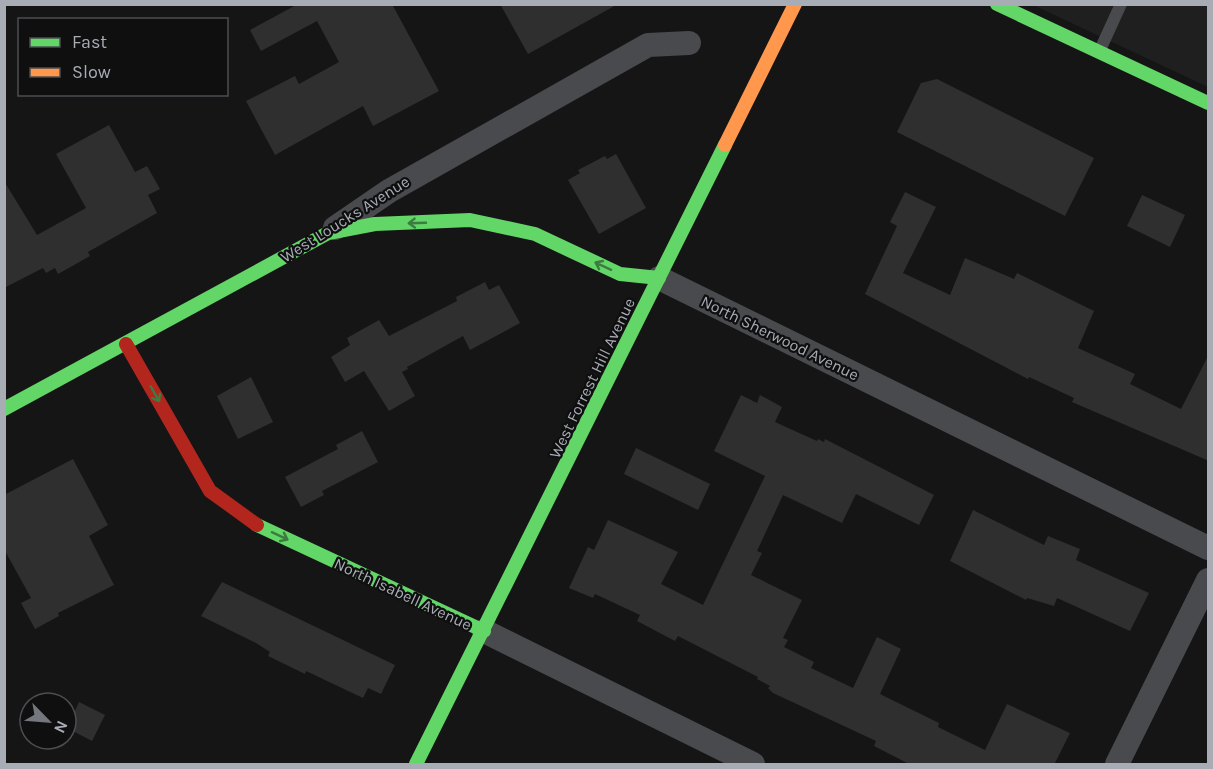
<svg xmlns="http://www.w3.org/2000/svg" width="1213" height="769" viewBox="0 0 1213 769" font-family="Karla,sans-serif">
<rect width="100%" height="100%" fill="#151515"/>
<polygon fill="#1f1f20" points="1033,5 1208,5 1208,87"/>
<g fill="#2f2f30">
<polygon points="298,4 392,4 439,91 373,126 363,106 275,155 246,101 295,76 299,84 339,62 317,21 261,51 250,30"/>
<polygon points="500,4 618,4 528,54"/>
<polygon points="937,79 1094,158 1065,216 897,132 921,83"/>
<polygon points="109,125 135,172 147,166 160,189 148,195 157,213 88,252 90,256 58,274 55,268 46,273 43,268 4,288 4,181 37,235 86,208 56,154"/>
<polygon points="616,154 646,208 599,234 568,180 580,173 578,170 605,156 607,159"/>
<polygon points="905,192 936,207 903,273 950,295 965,258 1014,279 1017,273 1094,311 1078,348 1135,374 1130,384 1181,409 1209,354 1209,461 1072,402 1074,398 1029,377 1028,379 865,294 897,226 890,222"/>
<polygon points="1142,195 1185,215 1170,247 1127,226"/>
<polygon points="485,282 489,290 499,285 520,323 470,350 463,336 407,367 408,369 402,372 415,396 389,411 364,371 345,382 331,357 350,345 347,338 379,320 389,336 457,301 456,297"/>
<polygon points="251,377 273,422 238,439 217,396"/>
<polygon points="741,395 757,403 760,395 782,407 775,422 817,441 818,439 824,442 825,439 934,495 919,525 856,494 842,523 783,495 757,551 762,553 751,575 802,600 783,638 788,640 784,647 814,662 811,668 853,688 877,637 901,649 880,694 939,723 938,727 985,750 1007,704 1070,733 1054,765 911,765 874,746 876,741 773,693 768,688 770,686 757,679 758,677 678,636 675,641 637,621 640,615 595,594 593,598 569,588 588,547 594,550 608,520 678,552 661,584 703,605 765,476 714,451"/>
<polygon points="362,431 378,462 322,491 324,495 301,507 285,477 338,449 336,445"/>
<polygon points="636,448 710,484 698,510 624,474"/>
<polygon points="73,459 108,525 89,536 114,585 58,613 59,616 35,629 21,603 31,598 4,549 4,495"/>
<polygon points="973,510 1044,545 1048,536 1080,549 1076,560 1149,593 1130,631 1057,598 1054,606 1027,598 1026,600 950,561"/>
<polygon points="222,582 395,665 381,694 368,688 363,698 306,671 305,674 268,656 270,652 256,643 201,616"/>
<polygon points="79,702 105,715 92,741 67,728"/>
</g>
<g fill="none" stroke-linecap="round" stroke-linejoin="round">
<polyline stroke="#494a4d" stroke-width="12" points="1100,50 1121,4"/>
<g stroke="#494a4d" stroke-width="24">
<polyline points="335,228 389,191 648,45 689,43"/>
<polyline points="659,278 1208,548"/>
<polyline points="484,631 753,764"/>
<polyline points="1117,764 1208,580"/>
</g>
<g stroke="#63d668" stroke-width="14">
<polyline points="997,4 1208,103"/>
<polyline points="4,409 328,233 375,224 470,220 535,234 620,274 659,278"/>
<polyline points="257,525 484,631"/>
<polyline points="416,764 725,145"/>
</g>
<polyline stroke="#ff974d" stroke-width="14" points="725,145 795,4"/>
<polyline stroke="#b3261e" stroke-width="14" points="126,344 210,491 257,525"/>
</g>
<defs><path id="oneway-shaft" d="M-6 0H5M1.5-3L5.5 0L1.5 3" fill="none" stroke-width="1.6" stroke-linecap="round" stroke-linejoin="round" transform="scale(1.5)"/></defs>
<g stroke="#3d7c40">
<use href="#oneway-shaft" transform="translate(417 223) rotate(178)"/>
<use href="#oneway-shaft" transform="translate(603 266) rotate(-155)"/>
<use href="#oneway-shaft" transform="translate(155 394) rotate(60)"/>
<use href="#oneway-shaft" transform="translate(280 536) rotate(25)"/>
</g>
<g text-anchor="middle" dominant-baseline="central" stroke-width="4.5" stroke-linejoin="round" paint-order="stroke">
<g font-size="16" fill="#a7acb5" stroke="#0f0f10">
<text transform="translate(345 219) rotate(-32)">West Loucks Avenue</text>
<text transform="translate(780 338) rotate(26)">North Sherwood Avenue</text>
<text transform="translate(592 378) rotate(-64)">West Forrest Hill Avenue</text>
<text transform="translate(403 594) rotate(25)">North Isabell Avenue</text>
</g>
</g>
<rect width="1213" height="769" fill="none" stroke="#a7acb5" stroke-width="12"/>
<rect x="18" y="18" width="210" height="78" fill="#0f0f10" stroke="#4c4e52" stroke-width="1.5"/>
<rect x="30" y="38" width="30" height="9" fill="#63d668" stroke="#4c4e52" stroke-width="1.5"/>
<text x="72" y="48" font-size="18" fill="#a7acb5">Fast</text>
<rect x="30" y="68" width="30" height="9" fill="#ff974d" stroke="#4c4e52" stroke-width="1.5"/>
<text x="72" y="78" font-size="18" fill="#a7acb5">Slow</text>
<g transform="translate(48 721) rotate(115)"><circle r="28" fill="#0f0f10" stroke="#4c4e52" stroke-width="1.5"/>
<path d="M0-4.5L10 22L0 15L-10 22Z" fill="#74777d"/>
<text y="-9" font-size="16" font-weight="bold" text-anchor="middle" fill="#a7acb5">N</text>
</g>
</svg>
